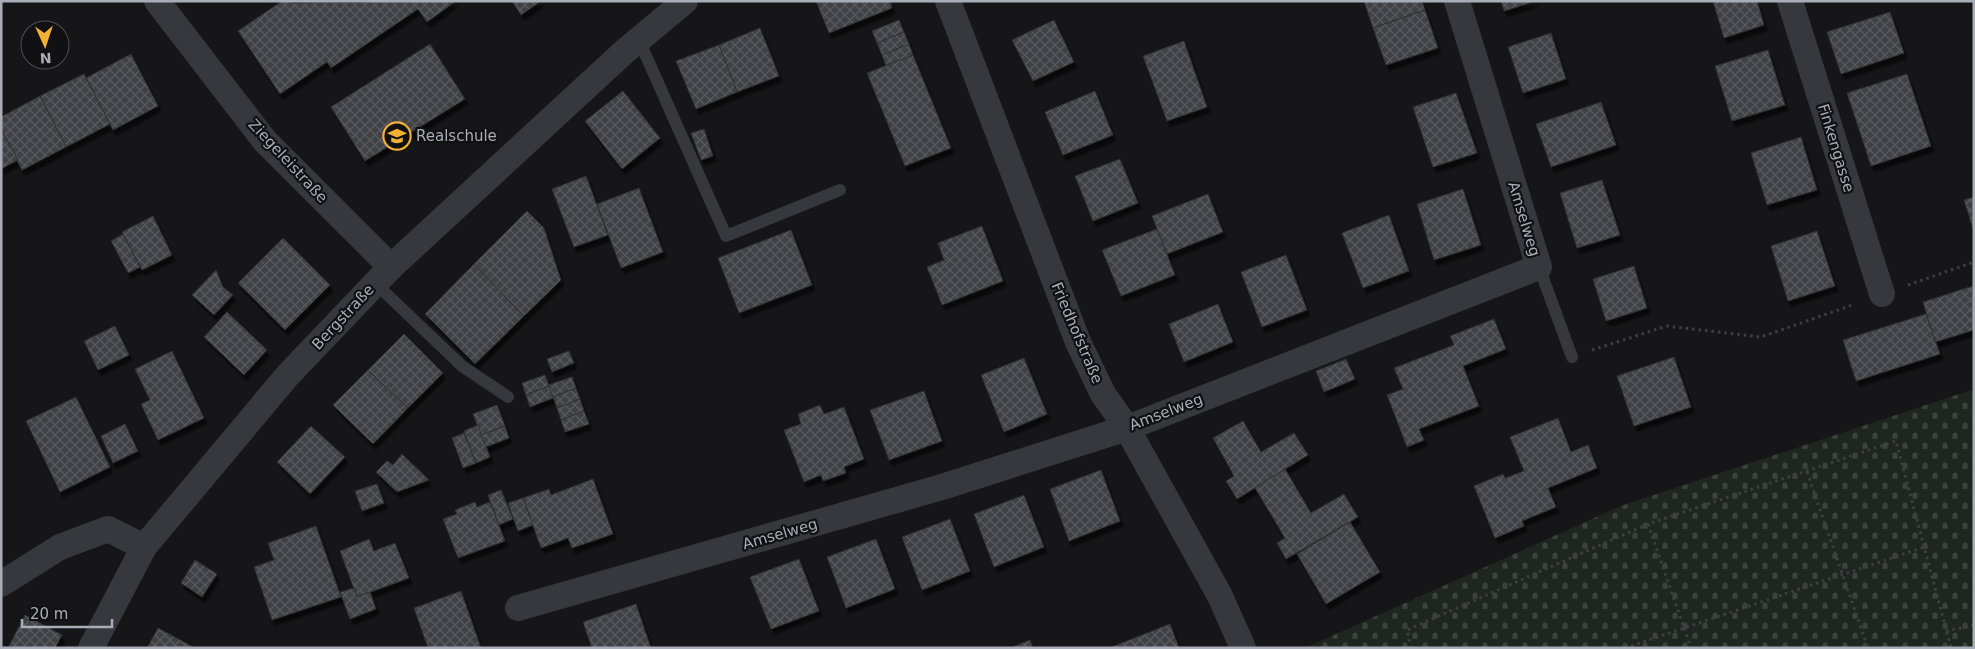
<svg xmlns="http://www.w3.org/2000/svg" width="1975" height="649" viewBox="0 0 1975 649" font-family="'DejaVu Sans',sans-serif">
<defs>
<pattern id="cemetery-stones" width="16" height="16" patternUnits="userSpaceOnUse" patternTransform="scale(1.25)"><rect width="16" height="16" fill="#1e261f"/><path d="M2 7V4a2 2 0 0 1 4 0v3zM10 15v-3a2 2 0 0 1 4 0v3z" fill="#3c433d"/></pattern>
<pattern id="building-cross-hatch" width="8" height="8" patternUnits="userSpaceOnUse" patternTransform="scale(1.25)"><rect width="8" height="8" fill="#404145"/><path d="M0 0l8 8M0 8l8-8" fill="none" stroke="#595a5e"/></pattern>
<filter id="shadow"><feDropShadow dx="3" dy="5.5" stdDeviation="1" flood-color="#0009"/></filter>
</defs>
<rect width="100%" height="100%" fill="#161618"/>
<polygon fill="url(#cemetery-stones)" points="1974,389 1974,648 1305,648 1621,506"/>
<g fill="url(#building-cross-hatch)" stroke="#303034" filter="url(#shadow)">
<polygon points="282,1 293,3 456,1 427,22 418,9 331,68 327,62 280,94 238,31"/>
<polygon points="512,1 541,1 521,15"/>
<polygon points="816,1 890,1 892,8 829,33"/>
<polygon points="1364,1 1422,1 1425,10 1373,28"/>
<polygon points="1501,1 1536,1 1504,11"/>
<polygon points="1713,1 1757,1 1764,25 1724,38"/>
<polygon points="1425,10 1438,48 1386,65 1373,28"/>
<polygon points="1890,12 1904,53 1841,74 1827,32"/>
<polygon points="899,20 904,32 877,43 872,31"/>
<polygon points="1054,20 1074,62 1033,81 1012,40"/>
<polygon points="760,28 779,76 737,92 719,45"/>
<polygon points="904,32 909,44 882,55 877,43"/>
<polygon points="1551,33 1566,79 1523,93 1508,47"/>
<polygon points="1184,41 1207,107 1167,121 1143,56"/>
<polygon points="430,44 465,99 365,161 331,107"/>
<polygon points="909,44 913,55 886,66 882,55"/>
<polygon points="719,45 737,92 696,109 676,61"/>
<polygon points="1768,50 1785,105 1732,121 1715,66"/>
<polygon points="131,54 158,106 113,130 86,78"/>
<polygon points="913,55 951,148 905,166 867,73"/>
<polygon points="84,74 110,124 66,147 40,96"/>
<polygon points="1907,74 1931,146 1871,166 1847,93"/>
<polygon points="623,91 660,138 622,169 585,121"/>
<polygon points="1095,91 1113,135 1063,155 1045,112"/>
<polygon points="1456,93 1477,153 1433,167 1413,107"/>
<polygon points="40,96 66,147 22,170 1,129 1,117"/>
<polygon points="1601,102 1616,145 1551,167 1536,124"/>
<polygon points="1,129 18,160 1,169"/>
<polygon points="704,129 713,156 701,160 691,133"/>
<polygon points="1801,137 1817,190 1767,205 1751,153"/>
<polygon points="1120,159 1138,203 1093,221 1075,176"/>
<polygon points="586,176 608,235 574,247 552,189"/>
<polygon points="1602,180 1620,235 1577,248 1560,193"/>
<polygon points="639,188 663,252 621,268 597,204"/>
<polygon points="1463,189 1481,245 1434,260 1417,204"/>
<polygon points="1208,194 1223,232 1167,254 1152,216"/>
<polygon points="1974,197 1974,232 1964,200"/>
<polygon points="527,211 544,228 561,280 524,316 474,264"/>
<polygon points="1389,215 1409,271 1363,288 1342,233"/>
<polygon points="153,216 172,255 142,270 122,232"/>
<polygon points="982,226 1003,281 942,305 927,267 944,260 938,243"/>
<polygon points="1157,229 1175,275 1121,296 1102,250"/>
<polygon points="791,230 812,285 739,313 718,258"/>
<polygon points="1817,231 1835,286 1788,301 1771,246"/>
<polygon points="123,234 140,267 128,273 111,241"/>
<polygon points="283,238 330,285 285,330 238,283"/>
<polygon points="1286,255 1307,310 1262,327 1241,272"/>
<polygon points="474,264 524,316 475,364 425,314"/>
<polygon points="1634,266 1647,308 1606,321 1593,279"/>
<polygon points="216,270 223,287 233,295 214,315 192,295"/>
<polygon points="1973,286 1974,330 1935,342 1923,302"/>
<polygon points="1218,304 1233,342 1184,362 1169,324"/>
<polygon points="227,312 267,350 244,375 204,337"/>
<polygon points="1926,314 1940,354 1856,381 1843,340"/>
<polygon points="1494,319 1506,349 1463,366 1479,406 1419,429 1424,440 1407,447 1387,395 1403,389 1394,368 1454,345 1450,336"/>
<polygon points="115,326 129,355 98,370 84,341"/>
<polygon points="404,334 443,373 408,408 368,370"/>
<polygon points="172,351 204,418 158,440 141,404 150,400 135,369"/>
<polygon points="569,351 574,363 552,372 547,359"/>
<polygon points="1674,357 1691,407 1634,426 1617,376"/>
<polygon points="1024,358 1047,414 1004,432 981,375"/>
<polygon points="1346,359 1355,379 1324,392 1316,371"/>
<polygon points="368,370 408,408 373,444 333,405"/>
<polygon points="545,375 549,386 526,395 522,383"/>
<polygon points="572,377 576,388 553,397 548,385"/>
<polygon points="549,386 553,398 530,407 526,395"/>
<polygon points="576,388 580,399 557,408 553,397"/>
<polygon points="924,391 942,441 889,460 870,410"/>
<polygon points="76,397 110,467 60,492 26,421"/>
<polygon points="580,399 584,411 561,420 557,408"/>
<polygon points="497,405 505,426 481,435 473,414"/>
<polygon points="820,405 824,414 844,407 864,459 844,467 846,473 823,481 821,475 804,482 784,430 801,424 798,414"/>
<polygon points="584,411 589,424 565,432 561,420"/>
<polygon points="1558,418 1571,452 1588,445 1597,468 1548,488 1556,507 1522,521 1524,526 1495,538 1474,486 1503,474 1505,478 1524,471 1510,437"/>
<polygon points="1243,421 1261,452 1294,433 1308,455 1237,499 1226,481 1234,476 1213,438"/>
<polygon points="125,424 138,451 113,463 101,436"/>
<polygon points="478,425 490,457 476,463 464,431"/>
<polygon points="311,426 345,457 310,494 277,462"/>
<polygon points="505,426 509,438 486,447 481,435"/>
<polygon points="464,433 476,463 463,468 452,438"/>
<polygon points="402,454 429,480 397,492 376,472 387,461 393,465"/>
<polygon points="1285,469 1311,513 1344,494 1358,517 1286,559 1277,543 1285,538 1255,488"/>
<polygon points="1101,470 1120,521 1069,541 1050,489"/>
<polygon points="593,479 613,534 572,548 568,538 541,548 523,498 549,489 551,495"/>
<polygon points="377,484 384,503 362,511 355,491"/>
<polygon points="501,490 513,519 499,525 488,495"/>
<polygon points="1024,495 1044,547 994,567 974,514"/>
<polygon points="523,498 533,525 518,531 508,503"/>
<polygon points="475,502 477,507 490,502 505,541 458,558 443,519 457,514 455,510"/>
<polygon points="950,519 970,571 922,590 902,537"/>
<polygon points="1350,522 1380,572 1326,604 1297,554"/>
<polygon points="316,526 341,597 272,620 254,567 274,560 268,543"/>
<polygon points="369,539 374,551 395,543 409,578 357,597 340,551"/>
<polygon points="876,539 895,589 846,608 827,557"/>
<polygon points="799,559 819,611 771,629 750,577"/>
<polygon points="195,560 217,574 202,597 181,583"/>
<polygon points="354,588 357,597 370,592 376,609 350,619 340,592"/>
<polygon points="461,591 481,648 428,648 414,608"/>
<polygon points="636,604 651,648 592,648 583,622"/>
<polygon points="25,615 62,635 55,648 8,648"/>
<polygon points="1170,624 1179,648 1109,648"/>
<polygon points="158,628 195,648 147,648"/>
<polygon points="1030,640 1033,648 1010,648"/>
</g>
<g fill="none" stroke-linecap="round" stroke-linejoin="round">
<g stroke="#3d3f44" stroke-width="3" stroke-dasharray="2.5 4" stroke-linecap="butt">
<polyline points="1908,285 1974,262"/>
<polyline points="1592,350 1667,326 1761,337 1855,304"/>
<polyline points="1807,472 1868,648"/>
<polyline points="1648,524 1691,648"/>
<polyline points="1946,631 1974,625"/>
<polyline points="1411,648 1407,630 1648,524 1896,441 1951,648"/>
<polyline points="1625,648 1924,547"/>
</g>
<g stroke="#37383d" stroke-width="12">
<polyline points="639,40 726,236 840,190"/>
<polyline points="1539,267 1572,357"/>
<polyline points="375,283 462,366 508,397"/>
</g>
<g stroke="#37383d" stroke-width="26">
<polyline points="157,1 265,141 391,267"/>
<polyline points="948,1 1078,342 1103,394 1127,428 1220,596 1243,648"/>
<polyline points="1790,1 1882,294"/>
<polyline points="1,584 60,547 108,529 144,547"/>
<polyline points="518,608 942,487 1127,428 1539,267 1457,1"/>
<polyline points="91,648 144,547 288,375 391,267 624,52 685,1"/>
</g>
</g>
<defs>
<g id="school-ring" transform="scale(1.4375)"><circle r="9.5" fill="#111113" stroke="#f2b134" stroke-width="1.5"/><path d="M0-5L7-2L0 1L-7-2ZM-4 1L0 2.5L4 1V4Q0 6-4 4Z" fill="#f2b134"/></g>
</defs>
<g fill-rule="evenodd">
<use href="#school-ring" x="397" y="136"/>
</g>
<g text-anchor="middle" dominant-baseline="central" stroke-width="4.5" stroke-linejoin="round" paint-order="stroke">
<g font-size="15" fill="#a8adb8" stroke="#111113" text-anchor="start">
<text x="416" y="136">Realschule</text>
</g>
<g font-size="15" fill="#a8adb8" stroke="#111113">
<text transform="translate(1836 148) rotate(73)">Finkengasse</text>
<text transform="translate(288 161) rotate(47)">Ziegeleistraße</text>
<text transform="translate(1524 219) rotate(73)">Amselweg</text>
<text transform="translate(343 317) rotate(-47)">Bergstraße</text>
<text transform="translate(1077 333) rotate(67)">Friedhofstraße</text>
<text transform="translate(1166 412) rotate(-21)">Amselweg</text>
<text transform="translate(780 534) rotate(-16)">Amselweg</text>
</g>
</g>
<rect width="1975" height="649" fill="none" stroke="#a8adb8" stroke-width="5"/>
<g transform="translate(45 45) rotate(177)"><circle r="24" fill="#111113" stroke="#4d4f55"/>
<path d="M0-4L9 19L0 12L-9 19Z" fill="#f2b134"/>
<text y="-8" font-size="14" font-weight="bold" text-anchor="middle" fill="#a8adb8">N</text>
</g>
<path d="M22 619v8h90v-8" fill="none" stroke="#a8adb8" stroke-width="2.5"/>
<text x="30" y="619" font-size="15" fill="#a8adb8" stroke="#111113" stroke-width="4" paint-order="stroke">20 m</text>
</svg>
